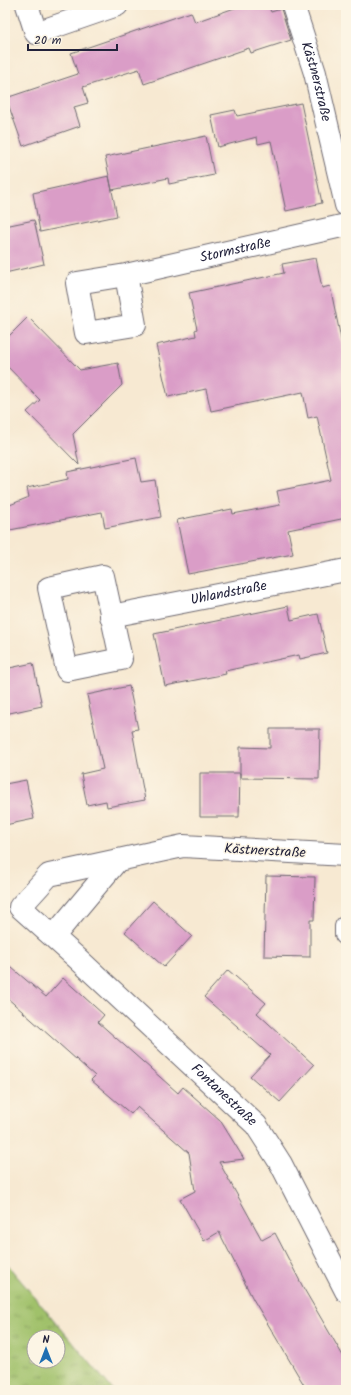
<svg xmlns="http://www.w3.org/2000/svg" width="351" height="1395" viewBox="0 0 351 1395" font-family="Kalam,sans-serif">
<defs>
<pattern id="grass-tufts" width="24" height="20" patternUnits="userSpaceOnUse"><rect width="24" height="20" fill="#a0c16a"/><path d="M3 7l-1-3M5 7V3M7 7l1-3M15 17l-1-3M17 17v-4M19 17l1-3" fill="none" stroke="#829c58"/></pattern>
</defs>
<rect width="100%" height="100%" fill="#fcf5e5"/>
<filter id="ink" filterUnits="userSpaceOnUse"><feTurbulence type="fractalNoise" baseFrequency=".025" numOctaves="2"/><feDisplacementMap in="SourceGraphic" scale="8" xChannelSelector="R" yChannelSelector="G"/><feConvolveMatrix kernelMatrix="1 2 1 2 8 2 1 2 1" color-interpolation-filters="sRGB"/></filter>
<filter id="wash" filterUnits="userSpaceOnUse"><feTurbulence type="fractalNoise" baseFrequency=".012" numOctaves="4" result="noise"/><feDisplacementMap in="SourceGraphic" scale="16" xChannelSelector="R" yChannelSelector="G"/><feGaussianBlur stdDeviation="0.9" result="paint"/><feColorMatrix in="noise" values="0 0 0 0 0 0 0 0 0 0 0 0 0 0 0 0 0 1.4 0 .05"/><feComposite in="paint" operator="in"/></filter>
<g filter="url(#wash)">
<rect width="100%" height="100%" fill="#f7e9d2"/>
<path fill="url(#grass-tufts)" stroke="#617252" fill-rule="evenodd" d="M5,1262L113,1390H5ZM34,1337H58V1361H34Z"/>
<g id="blocks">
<g fill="#da9dc7">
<polygon points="243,5 268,5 271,12 281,9 291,40 251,53 249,48 144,84 139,69 83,87 88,103 74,107 80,126 23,146 6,98 78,74 71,53 191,12 195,22"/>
<polygon points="301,103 322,203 286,211 271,141 258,144 257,137 218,147 211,115 235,110 237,116"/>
<polygon points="206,136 214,175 169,184 168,178 112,190 105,157"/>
<polygon points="109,176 117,216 40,232 33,193"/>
<polygon points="34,220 44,264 5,273 5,226"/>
<polygon points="316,258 322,288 330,286 346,363 346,518 288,530 293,554 188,574 177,520 232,509 233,514 280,505 277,491 331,480 317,416 308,418 303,392 211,411 206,389 168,397 156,345 196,336 195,330 197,329 189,293 284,273 282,264"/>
<polygon points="28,317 80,370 118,363 122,385 73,434 79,465 27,412 40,400 5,364 5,340"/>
<polygon points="136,458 141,482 155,480 161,517 105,528 102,512 5,531 5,507 29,497 27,488 68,479 67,472"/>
<polygon points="288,606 291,620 318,614 327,653 300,659 299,655 225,671 226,674 165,686 154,634"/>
<polygon points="33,663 42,706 5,714 5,669"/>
<polygon points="129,686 138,729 132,730 145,800 107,807 106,801 87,805 81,774 103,769 87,695"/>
<polygon points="270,729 320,729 319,779 240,778 240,747 270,748"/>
<polygon points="200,773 240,773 239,817 200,817"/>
<polygon points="26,780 34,819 5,825 5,784"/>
<polygon points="266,876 315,877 314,920 310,920 310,957 264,956"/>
<polygon points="153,901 192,936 164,967 125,932"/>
<polygon points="5,962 46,997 63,978 104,1015 98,1022 178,1093 183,1087 220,1120 244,1159 219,1162 262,1240 275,1233 304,1289 346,1361 346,1390 307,1390 253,1299 219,1232 204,1241 180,1199 195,1191 189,1153 137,1107 131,1114 91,1080 95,1076 5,996"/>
<polygon points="228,970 266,1003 257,1013 314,1065 280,1102 250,1076 270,1055 204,997"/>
</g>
</g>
</g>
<g filter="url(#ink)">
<use href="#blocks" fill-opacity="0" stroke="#6d6870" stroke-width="1"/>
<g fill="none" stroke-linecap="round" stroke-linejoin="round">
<g stroke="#6d6870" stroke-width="24">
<g id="street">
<polyline points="27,5 36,33 117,5"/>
<path id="s1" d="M293,5L315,73L346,205"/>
<path id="s2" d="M126,275L135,325L86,333L77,283L126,275L346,225"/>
<polygon points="103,576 121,659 67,670 49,588"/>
<path id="s3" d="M111,616L346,570"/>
<path id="s4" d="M346,855L183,846L49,875L20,907L77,958L256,1125L281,1164L346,1291"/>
<polyline points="346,927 346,934"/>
<polyline points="54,936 116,862"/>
</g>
</g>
<use href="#street" stroke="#fff" stroke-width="22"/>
</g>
</g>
<g text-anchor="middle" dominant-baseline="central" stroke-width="3" stroke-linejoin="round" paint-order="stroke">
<g font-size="14" fill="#22223b" stroke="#fcf5e5">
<text stroke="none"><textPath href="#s1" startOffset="80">Kästnerstraße</textPath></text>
<text stroke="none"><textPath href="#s2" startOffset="313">Stormstraße</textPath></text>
<text stroke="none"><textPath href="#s3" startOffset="120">Uhlandstraße</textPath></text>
<text transform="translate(265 851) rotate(3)">Kästnerstraße</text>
<text stroke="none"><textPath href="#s4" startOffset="621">Fontanestraße</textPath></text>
</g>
</g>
<rect width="351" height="1395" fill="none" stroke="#fcf5e5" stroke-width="20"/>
<g transform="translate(46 1349)"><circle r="19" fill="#fcf5e5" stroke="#a5a1a1"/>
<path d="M0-3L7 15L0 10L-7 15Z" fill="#1f6fb2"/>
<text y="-6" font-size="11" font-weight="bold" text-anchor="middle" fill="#22223b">N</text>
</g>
<path d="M28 44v6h89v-6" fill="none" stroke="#22223b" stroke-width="2"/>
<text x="34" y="44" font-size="12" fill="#22223b" stroke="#fcf5e5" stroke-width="3" paint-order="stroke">20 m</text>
</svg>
